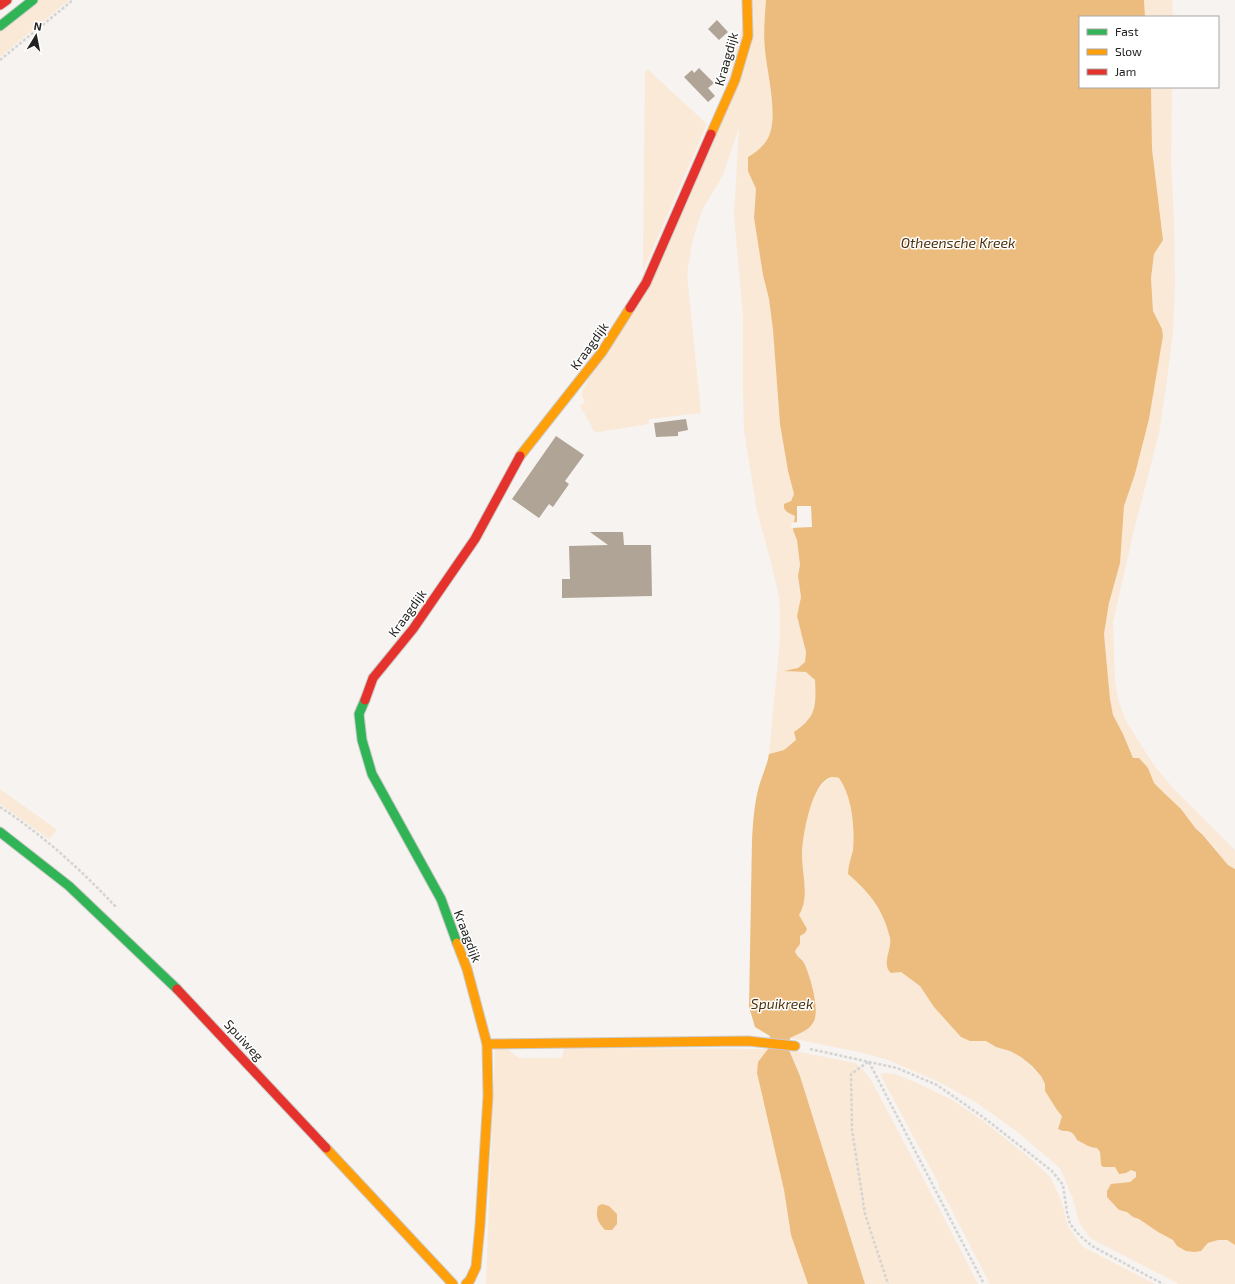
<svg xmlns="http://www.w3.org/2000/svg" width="1235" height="1284" viewBox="0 0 1235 1284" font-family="'Exo 2',sans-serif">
<rect width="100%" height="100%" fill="#f6f3f0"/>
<g fill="#fae9d6" fill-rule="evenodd">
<polygon points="38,0 69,0 0,57 0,32"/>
<path d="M749,0H766C765,16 763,33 765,50C767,73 779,117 768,138C763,147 756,152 748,157V170L756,189L754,218L763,275L769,299L773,330L780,424L788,471L794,494L785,511L795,516L793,530L797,540L800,565L798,576L801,597L797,616L806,652L805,662L798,668L786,671L806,672L815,680C816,704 816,718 794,732L796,740L784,750L769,754L780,639V610L779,597L772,566L757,511L744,430L743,392V316L734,216L739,128L722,177L702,210L692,242L687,275L701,413L649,419V424L598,432L594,431L580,406L585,402L582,396V391L712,145Z"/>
<polygon points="1144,0 1172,0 1173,17 1145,17"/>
<polygon points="647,69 707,124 643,271 645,73"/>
<polygon points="1151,87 1172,87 1171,162 1174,223 1175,283 1173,331 1166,387 1159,433 1133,534 1113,622 1115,683 1119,703 1127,723 1155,767 1173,788 1235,850 1235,869 1228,865 1203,834 1196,829 1181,809 1164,793 1154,783 1148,768 1133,758 1123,734 1113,715 1110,699 1104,634 1120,545 1124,506 1135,474 1149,419 1163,336 1162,329 1153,311 1151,278 1154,254 1163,240 1152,149"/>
<path d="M833,777L839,778C852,796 855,828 853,850C851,858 848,866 848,874C858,883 869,892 876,903C881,911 890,932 890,941C890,949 889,958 886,966L891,973L901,972L920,986L927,997L970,1041H986L996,1047L1010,1051L1021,1057L1041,1076L1057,1110L1063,1116L1059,1123L1061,1131C1070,1131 1074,1134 1080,1141L1084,1143L1093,1148L1097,1147L1100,1151L1101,1165L1103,1167H1115L1126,1173L1131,1170L1136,1172V1177L1130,1182L1118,1183L1119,1210L1127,1212L1133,1217L1139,1219L1158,1232L1173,1240L1177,1246L1201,1251C1212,1239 1221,1236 1235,1245V1284H1179L1090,1238L1079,1222L1073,1199L1060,1168L1015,1130L977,1103L939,1082L888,1060L859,1052L790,1038L805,1030L814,1023L816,1012L800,957L796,954L795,951L798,948L800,936L806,929L799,915C810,897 802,874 802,854C803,833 810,784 833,777Z"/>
<polygon points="0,789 57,830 49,839 0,804"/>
<path d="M564,1048L768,1049L757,1073L784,1190L791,1235L808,1284H486L495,1049H507L519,1058H562ZM602,1204L609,1206L617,1214L605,1230L599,1223Z"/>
<polygon points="789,1050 855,1063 863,1070 871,1080 934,1199 978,1284 865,1284 800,1076"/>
<polygon points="886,1073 895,1074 915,1082 952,1100 982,1120 1031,1159 1051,1178 1062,1203 1068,1227 1083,1247 1155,1284 990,1284 942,1191 939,1189 939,1184 880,1074"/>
</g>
<g fill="#ecbc7e">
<path d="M766,0H1144L1145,17H1080V87H1151L1152,149L1163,240L1154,254L1151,278L1153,311L1162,329L1163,336L1149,419L1135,474L1124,506L1120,563L1109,603L1104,634L1110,699L1113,715L1123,734L1133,758H1139L1148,768L1154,783L1164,793L1181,809L1196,829L1202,834L1228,865L1235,869V1245L1227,1240H1218L1208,1243L1201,1251L1195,1252L1186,1251L1177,1246L1173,1240L1158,1232L1139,1219L1133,1217L1127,1212L1119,1210L1107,1197V1191L1111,1184L1130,1182L1136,1177V1172L1131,1170L1126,1173L1119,1174L1115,1167H1103L1101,1165L1100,1152L1097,1148C1090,1148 1083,1143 1077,1140C1071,1127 1067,1134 1058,1129L1062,1116L1057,1110L1045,1091V1084L1041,1076L1032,1066L1021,1057L1010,1051L996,1047L986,1041H970L961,1037L934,1007L920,986L901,972L891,973C881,965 892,949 890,938C883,909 870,893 848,874C848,866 851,858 853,850C855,828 852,796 839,778C835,777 831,776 827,779C811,788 802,837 802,855C802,875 810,897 799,915L807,929L805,933L800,936V944L795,951C796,956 801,958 804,963C810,975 821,1012 813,1023C808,1031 798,1034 790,1038L789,1050L800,1076L865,1284H808L791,1235L784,1190L757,1073L758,1062L768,1049L770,1036L755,1027L749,1007L752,840C753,823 754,807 758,790C761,777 767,767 769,754L784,750L796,740L794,732C817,717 816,705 815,680L806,672L784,671L798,668L805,662L806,652L797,616L801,597L798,576L800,565L797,540L793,530L795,516C789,513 783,512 784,504L791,501L794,494L788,471L780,424L773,330L769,299L763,275L754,218L756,189L748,171V157C756,152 763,147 768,138C779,117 767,73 765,50C763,33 765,16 766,0Z"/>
<path d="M602,1204L609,1206L617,1214V1224L612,1230H605C598,1223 595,1216 598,1206Z"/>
</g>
<polygon fill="#f6f3f0" points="797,506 811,506 812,527 791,528 792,523 797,522"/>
<g fill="#afa495">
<polygon points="717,20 728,32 719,40 708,29"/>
<polygon points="699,68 714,83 708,88 715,96 708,102 684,77 692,70 694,73"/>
<polygon points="686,419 688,430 678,432 678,436 656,437 654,423"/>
<polygon points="556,436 584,455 565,481 569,484 553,507 549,504 539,518 512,499"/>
<polygon points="590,532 623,532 624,545 651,545 652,596 562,598 562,579 570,579 569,546 608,545"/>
</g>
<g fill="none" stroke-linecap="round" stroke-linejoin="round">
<g stroke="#cccac8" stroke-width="11">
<g id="fast">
<polyline points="0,26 33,0"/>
<polyline points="365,700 359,714 362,740 372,774 441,899 457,943"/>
<polyline points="0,832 69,886 177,989"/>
</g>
</g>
<g stroke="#cccac8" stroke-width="11">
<g id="slow">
<polyline points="711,134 735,80 748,36 747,0"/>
<polyline points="520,456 602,352 630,308"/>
<polyline points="457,943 467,969 487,1044 488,1096 480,1225 476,1267 470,1280 466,1284"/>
<polyline points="487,1044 748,1041 795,1046"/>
<polyline points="326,1148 453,1284"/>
</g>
</g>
<g stroke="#cccac8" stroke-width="11">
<g id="jam">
<polyline points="0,5 7,0"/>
<polyline points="630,308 646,283 711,134"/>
<polyline points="365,700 373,678 413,629 475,539 520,456"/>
<polyline points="177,989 326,1148"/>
</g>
</g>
<g stroke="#d4d4d3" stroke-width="2.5" stroke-dasharray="3 2" stroke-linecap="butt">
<polyline points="0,60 73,0"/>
<path d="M0,807C43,835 81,870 116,907"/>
<polyline points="810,1049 897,1068 937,1085 983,1117 1052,1171 1063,1185 1067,1212 1070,1224 1080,1236 1092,1246 1163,1284"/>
<polyline points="868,1062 851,1074 852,1130 865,1214 888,1284"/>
<polyline points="869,1062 984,1284"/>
</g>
<use href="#fast" stroke="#30b455" stroke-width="9"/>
<use href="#slow" stroke="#ff9f0a" stroke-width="9"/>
<use href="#jam" stroke="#e5322d" stroke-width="9"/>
</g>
<g text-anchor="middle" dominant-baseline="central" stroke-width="3" stroke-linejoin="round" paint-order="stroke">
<g font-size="13" fill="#232220" stroke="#fff">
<text transform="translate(726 59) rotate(-74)">Kraagdijk</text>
<text transform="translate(589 346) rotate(-54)">Kraagdijk</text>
<text transform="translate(407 613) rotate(-54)">Kraagdijk</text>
<text transform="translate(468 936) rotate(69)">Kraagdijk</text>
<text transform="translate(244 1040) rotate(47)">Spuiweg</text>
</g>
<g font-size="14" font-style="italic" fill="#4c310c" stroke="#fff">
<text x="958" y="242">Otheensche Kreek</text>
<text x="782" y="1003">Spuikreek</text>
</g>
</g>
<rect x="1079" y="16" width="140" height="72" fill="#ffffff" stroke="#a7a7a6"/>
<rect x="1087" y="29" width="20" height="6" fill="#30b455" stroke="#a7a7a6"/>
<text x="1115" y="36" font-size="12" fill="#232220">Fast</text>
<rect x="1087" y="49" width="20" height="6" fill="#ff9f0a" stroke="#a7a7a6"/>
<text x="1115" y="56" font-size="12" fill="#232220">Slow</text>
<rect x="1087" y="69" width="20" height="6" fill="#e5322d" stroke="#a7a7a6"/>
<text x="1115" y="76" font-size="12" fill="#232220">Jam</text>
<g transform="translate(36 36) rotate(10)" stroke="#ffffff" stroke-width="3" paint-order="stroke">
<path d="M0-3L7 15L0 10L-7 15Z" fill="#232220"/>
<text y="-6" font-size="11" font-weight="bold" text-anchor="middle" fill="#232220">N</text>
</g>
</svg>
